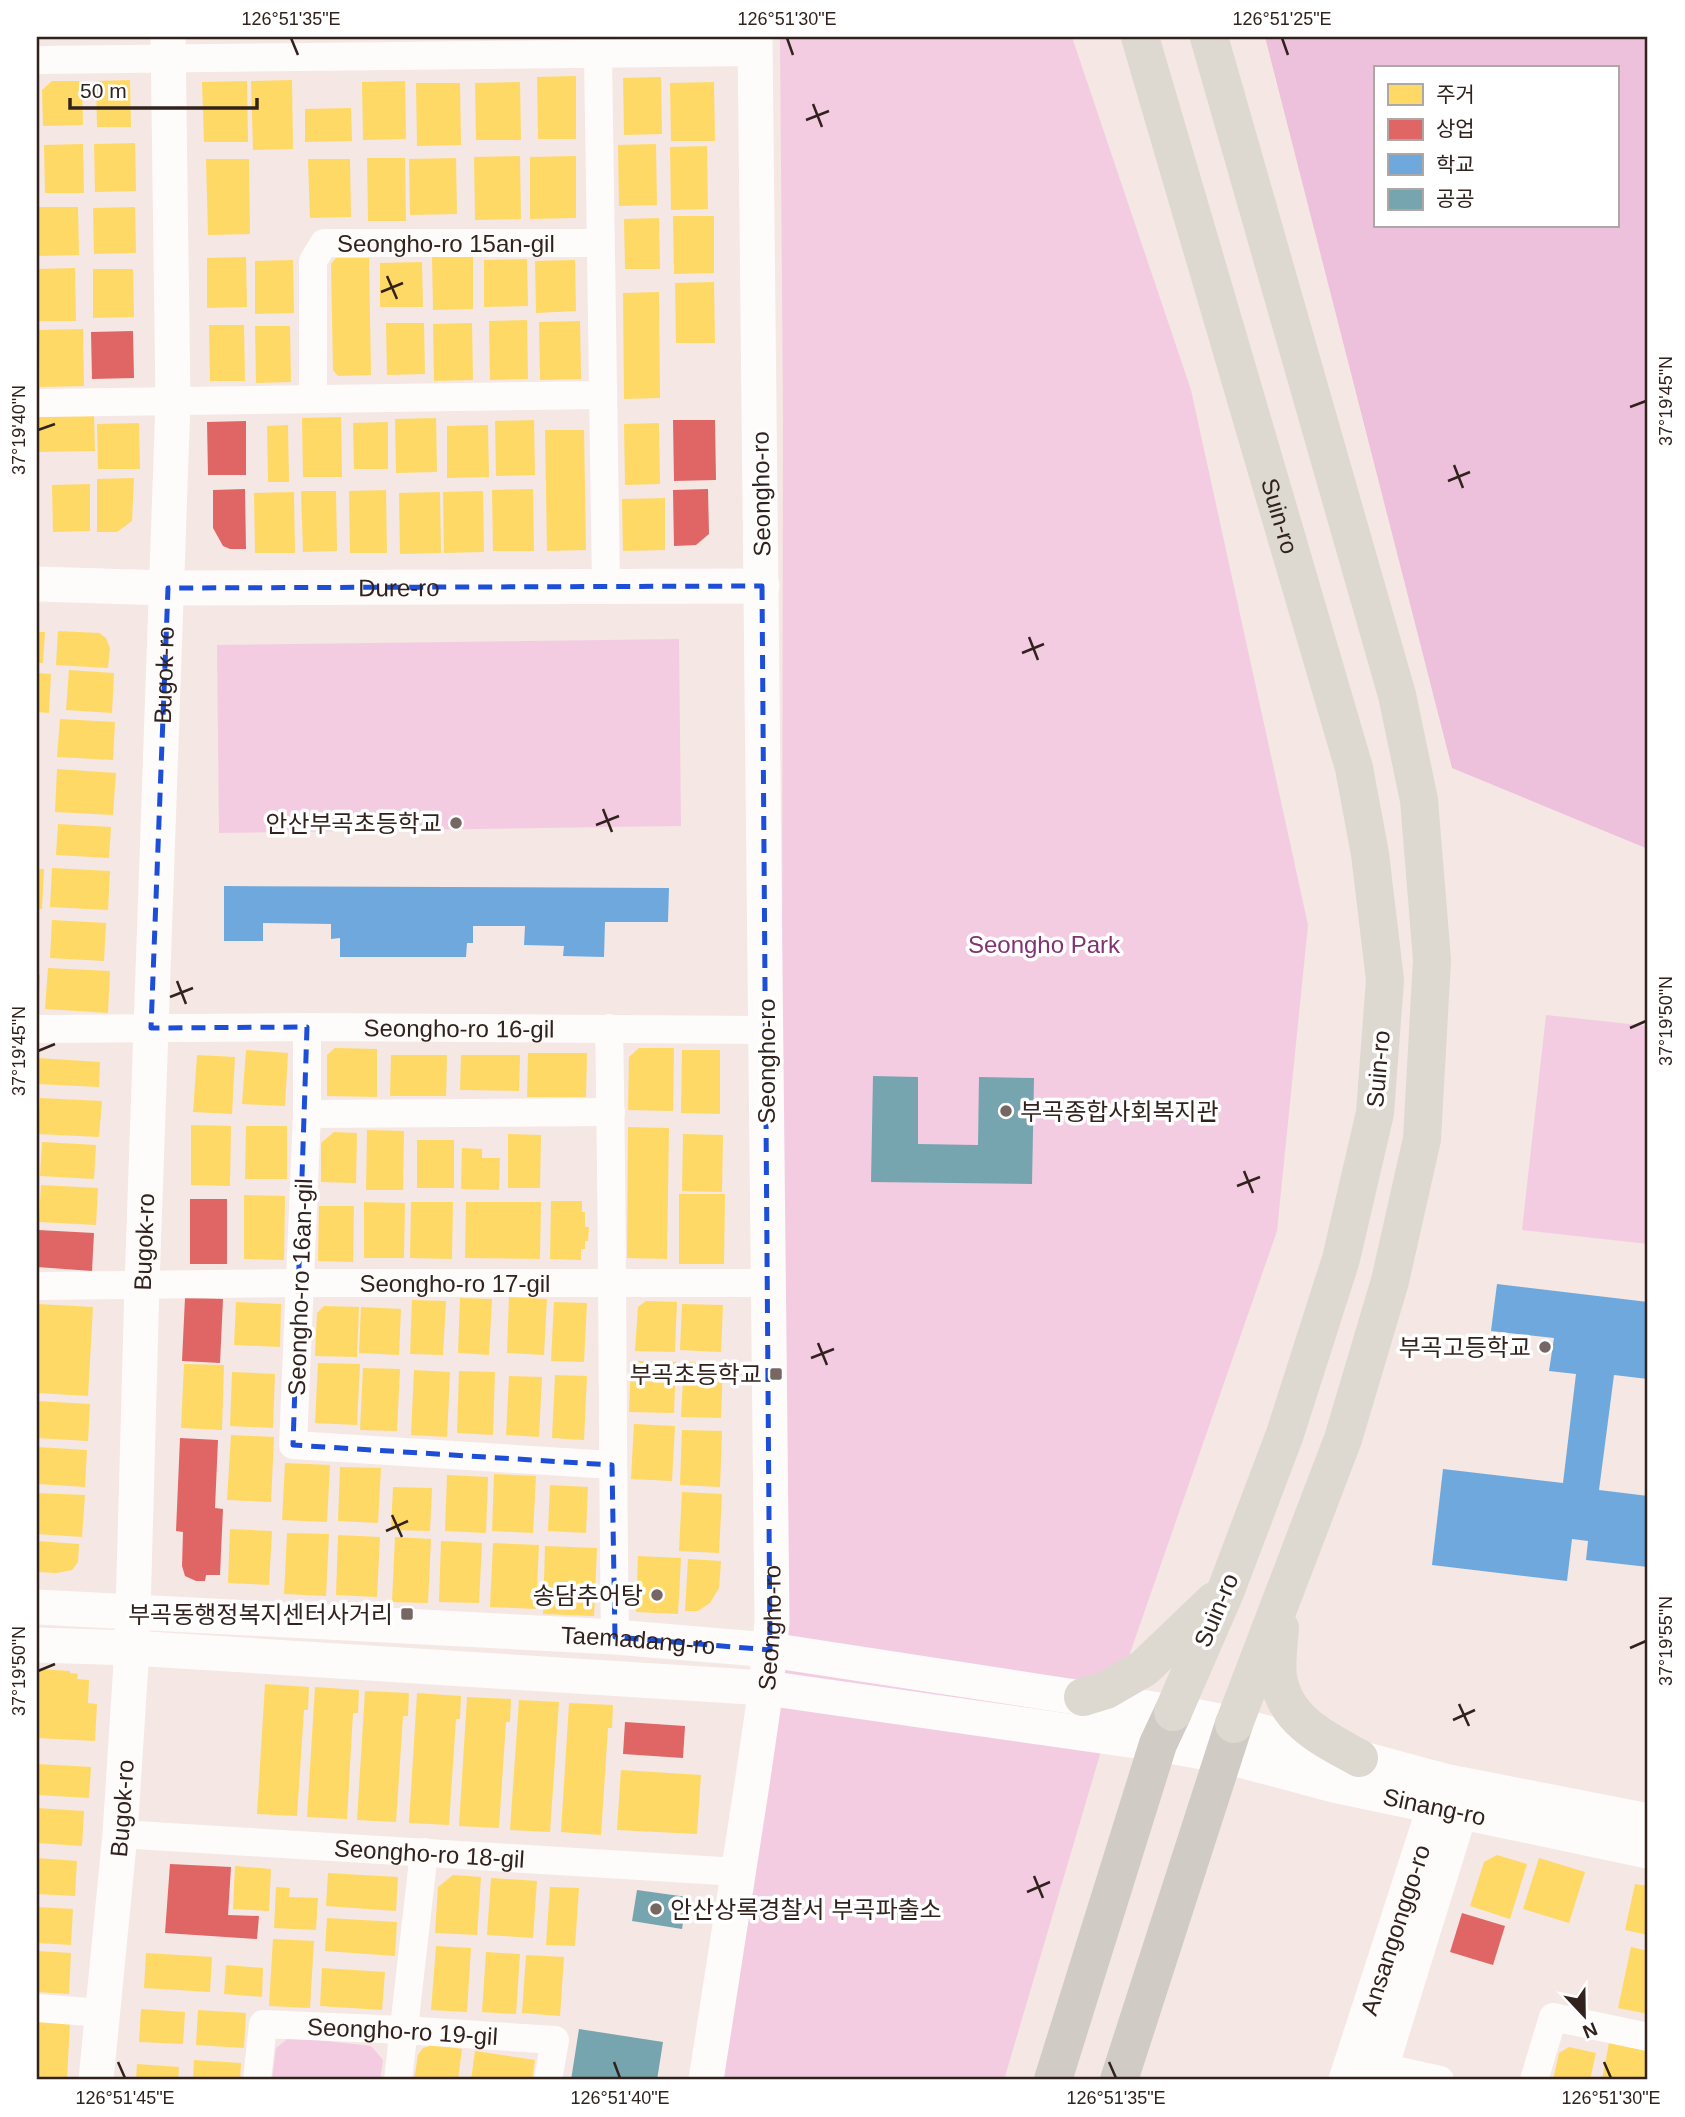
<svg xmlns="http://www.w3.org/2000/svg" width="1685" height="2117" viewBox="0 0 1685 2117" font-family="Helvetica,'Noto Sans KR',sans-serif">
<rect width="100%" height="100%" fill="#f5e7e3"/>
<g fill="#f3cce2">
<polygon points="780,37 1072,37 1191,390 1308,925 1277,1231 1129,1656 1004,2080 721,2080 781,1620 783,414"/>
<polygon points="679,639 681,826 219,833 217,645"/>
<polygon points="1546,1015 1648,1026 1648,1244 1522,1230"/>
<polygon points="290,2037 371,2046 383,2060 380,2080 272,2080 276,2048"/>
</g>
<path fill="#edc0db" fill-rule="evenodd" d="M1265,37H1648V849L1452,768ZM1375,68H1617V226H1375Z"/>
<g fill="#ffd966">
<polygon points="576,76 576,139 538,139 537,77"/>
<polygon points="661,77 662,134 624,135 623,78"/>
<polygon points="130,80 131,127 97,127 96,81"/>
<polygon points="292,80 293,149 253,150 251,81"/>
<polygon points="52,81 82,81 83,125 43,126 42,90"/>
<polygon points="247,81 248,142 204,142 202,82"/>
<polygon points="405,81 406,139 363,140 362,82"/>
<polygon points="520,82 521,140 476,140 475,83"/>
<polygon points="714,82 715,141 671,141 670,83"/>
<polygon points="416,83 460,83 461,145 417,146"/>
<polygon points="351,108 352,141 305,142 305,109"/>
<polygon points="135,143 136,191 95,192 94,144"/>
<polygon points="83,144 84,193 45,193 44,145"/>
<polygon points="656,144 657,205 619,206 618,145"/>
<polygon points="707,146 708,209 671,210 670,147"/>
<polygon points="520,156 521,219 475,220 474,157"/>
<polygon points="576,156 576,218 530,219 530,157"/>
<polygon points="367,158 405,158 406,221 368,221"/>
<polygon points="456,158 457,214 410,215 409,159"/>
<polygon points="206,159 249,159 250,234 208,235"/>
<polygon points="308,159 350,159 351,217 310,218"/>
<polygon points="37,207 78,207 79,255 37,256"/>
<polygon points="135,207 136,253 94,254 93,208"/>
<polygon points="673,216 714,216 714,273 674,274"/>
<polygon points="659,218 660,269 625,269 624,219"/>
<polygon points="246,257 247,307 207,308 207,258"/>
<polygon points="432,257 473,257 473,309 433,310"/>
<polygon points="336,258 369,258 371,375 338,376 333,370 331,264"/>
<polygon points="527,259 528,306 484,307 484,260"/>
<polygon points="293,260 294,313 255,314 255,261"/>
<polygon points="575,260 576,311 536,313 535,261"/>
<polygon points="422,262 423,307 380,307 380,263"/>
<polygon points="75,268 76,321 37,321 37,269"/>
<polygon points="93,269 133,269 134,317 93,318"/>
<polygon points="714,282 715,343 676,343 675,283"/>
<polygon points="659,292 660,398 624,399 623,293"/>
<polygon points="527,320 528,379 490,380 489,321"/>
<polygon points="580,321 581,379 540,380 539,322"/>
<polygon points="386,323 424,323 425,374 387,375"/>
<polygon points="472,323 473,380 434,381 433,324"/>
<polygon points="209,325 244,325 245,381 210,381"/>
<polygon points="255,326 290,326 291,382 256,383"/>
<polygon points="83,329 84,386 40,387 39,330"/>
<polygon points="94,416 95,451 37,452 37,417"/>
<polygon points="341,417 342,477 303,477 302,418"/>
<polygon points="436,418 437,472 396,473 395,419"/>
<polygon points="534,420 535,475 496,476 495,421"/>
<polygon points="388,422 388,469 354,469 353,423"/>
<polygon points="139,423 140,469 98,469 97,424"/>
<polygon points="659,423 660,484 625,485 624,424"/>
<polygon points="288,425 289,482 268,482 267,426"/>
<polygon points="488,425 489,477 447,478 447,426"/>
<polygon points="545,430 584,430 586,550 547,551"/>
<polygon points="134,478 132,521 117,532 97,532 97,479"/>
<polygon points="90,484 90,531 53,532 52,485"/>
<polygon points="533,489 534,551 493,551 492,490"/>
<polygon points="386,490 387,553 350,553 349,491"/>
<polygon points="301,491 336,491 337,551 303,552"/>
<polygon points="483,491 484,552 444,553 443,492"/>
<polygon points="294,492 295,553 255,553 254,493"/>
<polygon points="440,492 441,553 400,554 399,493"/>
<polygon points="665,498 665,550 623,551 622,499"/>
<polygon points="58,631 99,633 106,638 110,648 108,668 56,665"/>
<polygon points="37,632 45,632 43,663 37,663"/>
<polygon points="69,670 114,673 112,713 66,710"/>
<polygon points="37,673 51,674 49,713 37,712"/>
<polygon points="60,719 115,722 113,760 57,757"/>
<polygon points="57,769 116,773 113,815 55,812"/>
<polygon points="58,824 111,827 109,858 56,855"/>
<polygon points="52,868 110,871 108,910 50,907"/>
<polygon points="37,869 44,869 42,909 37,909"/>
<polygon points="52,920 106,923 104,961 50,958"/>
<polygon points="48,968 110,971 108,1013 45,1009"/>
<polygon points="37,974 40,975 39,997 37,997"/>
<polygon points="335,1048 377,1049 377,1097 327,1096 327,1055"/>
<polygon points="639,1048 674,1048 673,1111 628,1110 629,1057"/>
<polygon points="246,1050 288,1053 285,1106 242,1104"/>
<polygon points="682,1050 720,1050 720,1114 681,1113"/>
<polygon points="528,1053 587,1053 586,1097 527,1097"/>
<polygon points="197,1055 235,1057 232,1114 193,1112"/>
<polygon points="391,1055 447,1055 446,1096 390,1096"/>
<polygon points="461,1055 520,1055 519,1091 460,1090"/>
<polygon points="38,1058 100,1062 99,1087 37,1084"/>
<polygon points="40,1098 102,1101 99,1137 38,1134"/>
<polygon points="191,1125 231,1126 230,1186 191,1185"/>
<polygon points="246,1126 287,1126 287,1179 245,1179"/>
<polygon points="628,1127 669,1128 667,1259 627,1258"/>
<polygon points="367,1130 404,1131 403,1190 366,1190"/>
<polygon points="334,1132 357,1133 356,1183 321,1182 321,1143"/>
<polygon points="508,1134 541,1135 540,1188 508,1188"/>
<polygon points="683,1134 723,1135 722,1192 682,1191"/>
<rect x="417" y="1140" width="37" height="48"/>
<polygon points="42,1142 96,1145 94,1179 40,1176"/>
<polygon points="462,1148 482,1149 482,1158 500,1158 499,1190 461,1189"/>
<polygon points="41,1185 98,1188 96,1225 39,1222"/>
<polygon points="679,1194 725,1194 724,1264 679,1264"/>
<polygon points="244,1195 285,1196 284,1260 244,1259"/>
<polygon points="551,1201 582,1201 582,1212 585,1212 585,1227 589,1227 588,1241 585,1241 585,1249 581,1249 581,1260 550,1259"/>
<polygon points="364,1202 405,1203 404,1258 364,1258"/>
<polygon points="411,1202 453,1202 452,1259 410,1258"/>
<polygon points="466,1202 541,1202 540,1259 465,1258"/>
<polygon points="319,1206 354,1206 353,1262 318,1261"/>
<polygon points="509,1297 547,1299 544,1355 507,1353"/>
<polygon points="460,1298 492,1299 489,1355 458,1353"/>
<polygon points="412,1300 446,1301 443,1355 410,1354"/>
<polygon points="646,1301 677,1302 675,1352 635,1351 638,1307"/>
<polygon points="236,1302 281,1304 280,1347 234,1345"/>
<polygon points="554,1302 587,1303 584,1362 551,1361"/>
<polygon points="37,1304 93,1307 88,1396 37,1393"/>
<polygon points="682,1304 723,1305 721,1352 680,1350"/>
<polygon points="324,1306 359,1307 357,1357 315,1356 317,1313"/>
<polygon points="361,1307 401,1309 399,1355 359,1353"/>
<polygon points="631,1361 676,1362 674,1413 629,1412"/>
<polygon points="684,1362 723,1364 721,1418 681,1417"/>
<polygon points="318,1363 360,1364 357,1425 315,1423"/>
<polygon points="184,1364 224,1365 222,1430 181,1428"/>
<polygon points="363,1368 400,1369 397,1431 360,1430"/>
<polygon points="414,1370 450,1372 447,1437 411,1435"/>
<polygon points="459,1371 495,1372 493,1435 457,1433"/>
<polygon points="232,1372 275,1374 273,1428 230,1426"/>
<polygon points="555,1375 587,1376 584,1440 552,1438"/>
<polygon points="509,1376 542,1377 539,1437 506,1435"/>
<polygon points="37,1401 90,1404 88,1441 37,1438"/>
<polygon points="634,1424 675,1426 672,1481 631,1479"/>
<polygon points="682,1430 722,1431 720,1487 680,1485"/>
<polygon points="231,1435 274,1437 271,1502 227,1500"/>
<polygon points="37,1447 87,1450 85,1487 37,1484"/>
<polygon points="285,1463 330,1465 327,1522 282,1520"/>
<polygon points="340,1467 381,1468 378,1523 338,1521"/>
<polygon points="494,1474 536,1476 533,1533 492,1531"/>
<polygon points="447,1475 488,1477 486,1533 445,1531"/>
<polygon points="550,1485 588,1487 586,1533 548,1531"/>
<polygon points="393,1487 432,1488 430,1531 391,1530"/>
<polygon points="682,1492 722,1494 719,1553 679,1551"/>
<polygon points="37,1493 85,1495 82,1537 37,1534"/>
<polygon points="230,1529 272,1531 269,1585 228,1583"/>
<polygon points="287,1533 329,1534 326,1596 284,1594"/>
<polygon points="338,1535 380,1537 377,1597 336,1595"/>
<polygon points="395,1537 431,1539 428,1603 392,1602"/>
<polygon points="37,1541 79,1544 78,1562 72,1570 57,1573 37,1572"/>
<polygon points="441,1541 482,1543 479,1603 439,1602"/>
<polygon points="493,1543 539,1545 536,1609 490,1607"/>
<polygon points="545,1546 597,1548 594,1616 543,1614"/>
<polygon points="638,1556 681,1558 678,1614 636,1612"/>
<polygon points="688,1559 721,1561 719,1588 710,1603 698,1611 685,1611"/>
<polygon points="39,1669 70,1671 70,1673 78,1674 77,1679 89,1680 88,1703 97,1704 95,1741 37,1738"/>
<polygon points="265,1684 309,1687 308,1710 304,1710 297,1816 257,1814"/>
<polygon points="315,1687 359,1690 358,1713 353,1713 347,1819 307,1817"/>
<polygon points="365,1691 409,1693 408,1716 403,1716 396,1822 357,1820"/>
<polygon points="417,1693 461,1696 460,1719 456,1719 449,1825 409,1823"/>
<polygon points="467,1697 511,1699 510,1722 506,1722 499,1828 459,1826"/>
<polygon points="519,1700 559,1702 550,1832 510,1830"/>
<polygon points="569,1703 613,1705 612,1728 608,1728 601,1835 561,1832"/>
<polygon points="37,1764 91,1767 89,1798 37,1795"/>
<polygon points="621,1770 701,1775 697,1834 617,1830"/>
<polygon points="37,1808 84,1811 82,1846 37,1843"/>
<polygon points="1497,1855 1527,1864 1510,1919 1470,1906 1484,1862"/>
<polygon points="37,1858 77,1861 75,1896 37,1894"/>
<polygon points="1539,1858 1585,1872 1569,1923 1523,1909"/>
<polygon points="235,1866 271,1869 269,1911 233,1909"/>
<polygon points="328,1873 398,1877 396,1911 326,1906"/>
<polygon points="453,1875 481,1877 477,1935 435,1933 438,1887"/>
<polygon points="491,1878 537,1881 533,1938 487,1935"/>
<polygon points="1635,1884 1648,1886 1648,1935 1625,1930"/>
<polygon points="276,1887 290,1888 289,1897 318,1898 316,1930 274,1928"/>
<polygon points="550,1887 579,1888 575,1946 546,1945"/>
<polygon points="37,1907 73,1909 71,1945 37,1943"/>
<polygon points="327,1918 397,1922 395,1956 325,1951"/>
<polygon points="273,1939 314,1941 310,2008 269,2006"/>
<polygon points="436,1946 471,1948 467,2012 431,2010"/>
<polygon points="1631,1947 1648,1951 1648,2014 1618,2008"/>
<polygon points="37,1951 71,1953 69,1994 37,1992"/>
<polygon points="486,1952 520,1954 516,2014 482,2012"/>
<polygon points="146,1953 212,1957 210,1992 144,1988"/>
<polygon points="526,1955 564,1957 560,2016 522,2013"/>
<polygon points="226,1965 263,1968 262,1997 224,1994"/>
<polygon points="322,1968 385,1972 382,2010 320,2006"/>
<polygon points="141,2009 185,2012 183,2044 139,2042"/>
<polygon points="198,2010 246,2013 244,2048 196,2045"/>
<polygon points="37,2020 70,2022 67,2080 37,2080"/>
<polygon points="1609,2043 1648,2051 1648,2080 1602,2080"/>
<polygon points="433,2045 462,2049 458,2080 414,2080 418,2055 423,2048"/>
<polygon points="1569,2047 1596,2053 1590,2080 1553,2080 1559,2053"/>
<polygon points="475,2051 535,2060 532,2080 471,2080"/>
<polygon points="194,2060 241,2063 240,2080 193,2080"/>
<polygon points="137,2064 179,2067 178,2080 136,2080"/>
</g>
<g fill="#e06666">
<polygon points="133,331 134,378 92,379 91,332"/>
<polygon points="673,420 715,420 716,480 674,481"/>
<polygon points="246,421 246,475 208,475 207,422"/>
<polygon points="245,489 246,549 230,549 223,546 213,528 213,490"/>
<polygon points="708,489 709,534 696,545 674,546 673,490"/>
<rect x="190" y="1199" width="37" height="65"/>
<polygon points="38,1230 94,1233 92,1271 37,1267"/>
<polygon points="185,1298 223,1299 220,1363 182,1361"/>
<polygon points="180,1438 218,1440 215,1508 223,1509 220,1575 206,1575 205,1581 196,1581 185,1576 182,1566 183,1532 176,1531"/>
<polygon points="625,1722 685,1726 683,1758 623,1754"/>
<polygon points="170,1864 231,1867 228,1915 259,1916 257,1939 165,1933"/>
<polygon points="1462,1913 1505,1926 1493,1965 1450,1952"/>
</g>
<g fill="#6fa8dc">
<polygon points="224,886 669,888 668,922 605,922 604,957 563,956 564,946 524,945 525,926 473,926 473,943 467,943 466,957 340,957 340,938 331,939 331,924 263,923 263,941 224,941"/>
<polygon points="1497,1284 1648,1302 1648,1379 1614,1375 1599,1490 1648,1496 1648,1567 1586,1560 1588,1541 1572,1539 1567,1581 1432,1565 1443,1469 1563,1483 1576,1374 1549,1371 1554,1338 1491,1331"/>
</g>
<g fill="#76a5af">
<polygon points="873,1076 918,1077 918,1144 978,1145 979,1077 1034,1078 1032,1184 871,1182"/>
<polygon points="637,1890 687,1897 682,1929 632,1921"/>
<polygon points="579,2029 663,2042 657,2080 571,2080"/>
</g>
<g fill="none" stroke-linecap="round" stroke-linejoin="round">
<g stroke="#fefbfb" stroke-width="28">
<polyline points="598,55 606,587"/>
<polyline points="37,60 755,52"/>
<path id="s1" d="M313,398V261L324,243H600"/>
<polyline points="37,403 602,395"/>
<path d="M609,1028C613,1231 612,1434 615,1637"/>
<path id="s2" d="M37,1029L307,1027L766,1030"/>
<polyline points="611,1112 307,1114 293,1445 612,1465"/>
<polyline points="307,1114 307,1027"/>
<path id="s3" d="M37,1286L301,1283H767"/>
<path id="s4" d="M120,1834L738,1872"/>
<polyline points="37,2008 102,2013"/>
<polyline points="1381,2067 1440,2080"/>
<path id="s5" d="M257,2080L263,2024L403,2030L555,2040L548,2080"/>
<polyline points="398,2080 424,1852"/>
<polyline points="1534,2080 1553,2017 1648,2037"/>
</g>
<g stroke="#fefbfb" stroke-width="35">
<path id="s6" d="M37,584L168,588L762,586"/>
<path id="s7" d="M37,1607L615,1637L770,1650L1173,1712L1234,1724L1444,1781L1648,1821"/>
<path id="s8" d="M37,1645L132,1648L766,1688L1158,1744L1225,1756L1334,1785L1648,1851"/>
<path id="s9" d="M96,2080L120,1834L132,1648L142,1285L173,401L168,37"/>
<path id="s10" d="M706,2080L752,1784L766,1688L772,1622L755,37"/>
<path id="s11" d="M1346,2080L1441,1787"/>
<polyline points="1377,2080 1467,1789"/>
</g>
<g stroke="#d0cbc5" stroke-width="38">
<polyline points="1053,2080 1158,1744 1173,1712"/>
<polyline points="1119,2080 1234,1724"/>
</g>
<g stroke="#ddd9d1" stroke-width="38">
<path id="s12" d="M1140,37L1354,768L1370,854L1385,980L1375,1113L1341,1259L1285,1434L1226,1590L1173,1712"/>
<polyline points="1209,37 1397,695 1419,800 1432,960 1422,1139 1390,1281 1343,1439 1234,1724"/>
<path d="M1280,1628C1279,1643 1276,1661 1278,1677C1285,1721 1324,1739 1359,1758"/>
<polyline points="1083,1697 1106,1690 1144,1668 1214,1601"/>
</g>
</g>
<path fill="none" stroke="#1d4ed8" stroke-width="5" stroke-dasharray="14 9" stroke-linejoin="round" d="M762,586L770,1650L615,1637L612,1465L293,1445L307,1027L151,1028L168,588Z"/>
<path fill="none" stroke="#32221d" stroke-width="2.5" d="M291,38L298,55M787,38L793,55M1282,38L1288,55M813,104L822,127M806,120L829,111M387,276L397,299M381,292L403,283M1630,407L1646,401M38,430L55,424M1454,465L1463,488M1448,481L1470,472M1029,637L1038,660M1022,653L1044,644M603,809L612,832M596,825L619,816M177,981L186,1004M170,997L193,988M1630,1028L1646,1021M38,1051L55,1044M1244,1171L1253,1193M1237,1186L1260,1177M818,1343L827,1365M811,1358L834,1349M392,1515L402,1537M386,1531L408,1521M1630,1648L1646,1641M38,1671L55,1664M1459,1704L1469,1726M1453,1720L1475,1710M1034,1876L1043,1898M1027,1892L1050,1882M118,2062L125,2078M614,2062L620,2078M1109,2062L1116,2078M1604,2062L1611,2078"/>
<g fill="#766762" stroke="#fff" stroke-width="2.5">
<circle cx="456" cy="823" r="7"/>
<circle cx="1006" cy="1111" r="7"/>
<circle cx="1545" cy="1347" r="7"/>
<rect x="769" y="1367" width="14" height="14" rx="3.5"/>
<circle cx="657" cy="1595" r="7"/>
<rect x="400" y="1607" width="14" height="14" rx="3.5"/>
<circle cx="656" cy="1909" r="7"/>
</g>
<g text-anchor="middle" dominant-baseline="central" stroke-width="7" stroke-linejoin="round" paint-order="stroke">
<g font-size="24" fill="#32221d" stroke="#fff">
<text stroke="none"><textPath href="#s1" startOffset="280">Seongho-ro 15an-gil</textPath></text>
<text transform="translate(761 494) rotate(-91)">Seongho-ro</text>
<text stroke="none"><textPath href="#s12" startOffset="499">Suin-ro</textPath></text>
<text stroke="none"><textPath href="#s6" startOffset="362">Dure-ro</textPath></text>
<text stroke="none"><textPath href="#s9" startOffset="1407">Bugok-ro</textPath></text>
<text stroke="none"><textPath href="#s2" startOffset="422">Seongho-ro 16-gil</textPath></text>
<text transform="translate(766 1061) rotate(-90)">Seongho-ro</text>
<text transform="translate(1378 1069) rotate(-85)">Suin-ro</text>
<text stroke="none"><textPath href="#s9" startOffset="840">Bugok-ro</textPath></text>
<text stroke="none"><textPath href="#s3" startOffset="418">Seongho-ro 17-gil</textPath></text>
<text transform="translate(300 1287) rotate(-88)">Seongho-ro 16an-gil</text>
<text transform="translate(1216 1610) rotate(-67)">Suin-ro</text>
<text stroke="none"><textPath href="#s10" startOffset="457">Seongho-ro</textPath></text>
<text stroke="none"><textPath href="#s7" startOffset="602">Taemadang-ro</textPath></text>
<text stroke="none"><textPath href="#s8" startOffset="1410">Sinang-ro</textPath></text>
<text stroke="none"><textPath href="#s9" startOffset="273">Bugok-ro</textPath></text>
<text stroke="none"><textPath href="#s4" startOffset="310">Seongho-ro 18-gil</textPath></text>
<text stroke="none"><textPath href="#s11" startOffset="158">Ansangonggo-ro</textPath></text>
<text stroke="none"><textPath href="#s5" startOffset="196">Seongho-ro 19-gil</textPath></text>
</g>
<g font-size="24" fill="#32221d" stroke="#fff" text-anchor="end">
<text x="442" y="823">안산부곡초등학교</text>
<text x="1020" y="1111" text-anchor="start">부곡종합사회복지관</text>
<text x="1531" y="1347">부곡고등학교</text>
<text x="762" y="1374">부곡초등학교</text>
<text x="643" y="1595">송담추어탕</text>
<text x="393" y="1614">부곡동행정복지센터사거리</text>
<text x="670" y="1909" text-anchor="start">안산상록경찰서 부곡파출소</text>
</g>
<g font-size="24" fill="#823272" stroke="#fff">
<text x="1044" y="944">Seongho Park</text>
</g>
</g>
<rect width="1685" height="2117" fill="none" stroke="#ffffff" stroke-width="77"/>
<rect x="1374" y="66" width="245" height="161" fill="#ffffff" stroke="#ada7a5" stroke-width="2"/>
<rect x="1388" y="84" width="35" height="21" fill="#ffd966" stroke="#ada7a5" stroke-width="2"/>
<text x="1436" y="102" font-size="21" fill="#32221d">주거</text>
<rect x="1388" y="119" width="35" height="21" fill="#e06666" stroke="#ada7a5" stroke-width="2"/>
<text x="1436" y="136" font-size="21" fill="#32221d">상업</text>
<rect x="1388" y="154" width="35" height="21" fill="#6fa8dc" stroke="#ada7a5" stroke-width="2"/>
<text x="1436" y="172" font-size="21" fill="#32221d">학교</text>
<rect x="1388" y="189" width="35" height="21" fill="#76a5af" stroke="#ada7a5" stroke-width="2"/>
<text x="1436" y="206" font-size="21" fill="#32221d">공공</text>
<g transform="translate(1584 2015) rotate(158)" stroke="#ffffff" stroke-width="5" paint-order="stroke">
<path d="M0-5L12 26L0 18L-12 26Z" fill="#32221d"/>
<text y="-10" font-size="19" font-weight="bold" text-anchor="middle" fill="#32221d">N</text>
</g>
<path d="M70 98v10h187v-10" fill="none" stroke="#32221d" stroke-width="3.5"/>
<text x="80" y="98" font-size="21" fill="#32221d" stroke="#ffffff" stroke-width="5" paint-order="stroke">50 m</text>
<rect x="38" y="38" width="1608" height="2040" fill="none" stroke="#32221d" stroke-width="2.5"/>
<g font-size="18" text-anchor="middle" fill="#32221d">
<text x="291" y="25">126°51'35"E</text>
<text x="787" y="25">126°51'30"E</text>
<text x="1282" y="25">126°51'25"E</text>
<text transform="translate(1666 401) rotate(-90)" y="6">37°19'45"N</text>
<text transform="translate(19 430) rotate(-90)" y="6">37°19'40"N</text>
<text transform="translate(1666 1021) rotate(-90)" y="6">37°19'50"N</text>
<text transform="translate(19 1051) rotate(-90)" y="6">37°19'45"N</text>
<text transform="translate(1666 1641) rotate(-90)" y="6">37°19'55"N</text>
<text transform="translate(19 1671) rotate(-90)" y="6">37°19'50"N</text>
<text x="125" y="2104">126°51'45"E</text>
<text x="620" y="2104">126°51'40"E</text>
<text x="1116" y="2104">126°51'35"E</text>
<text x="1611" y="2104">126°51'30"E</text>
</g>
</svg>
